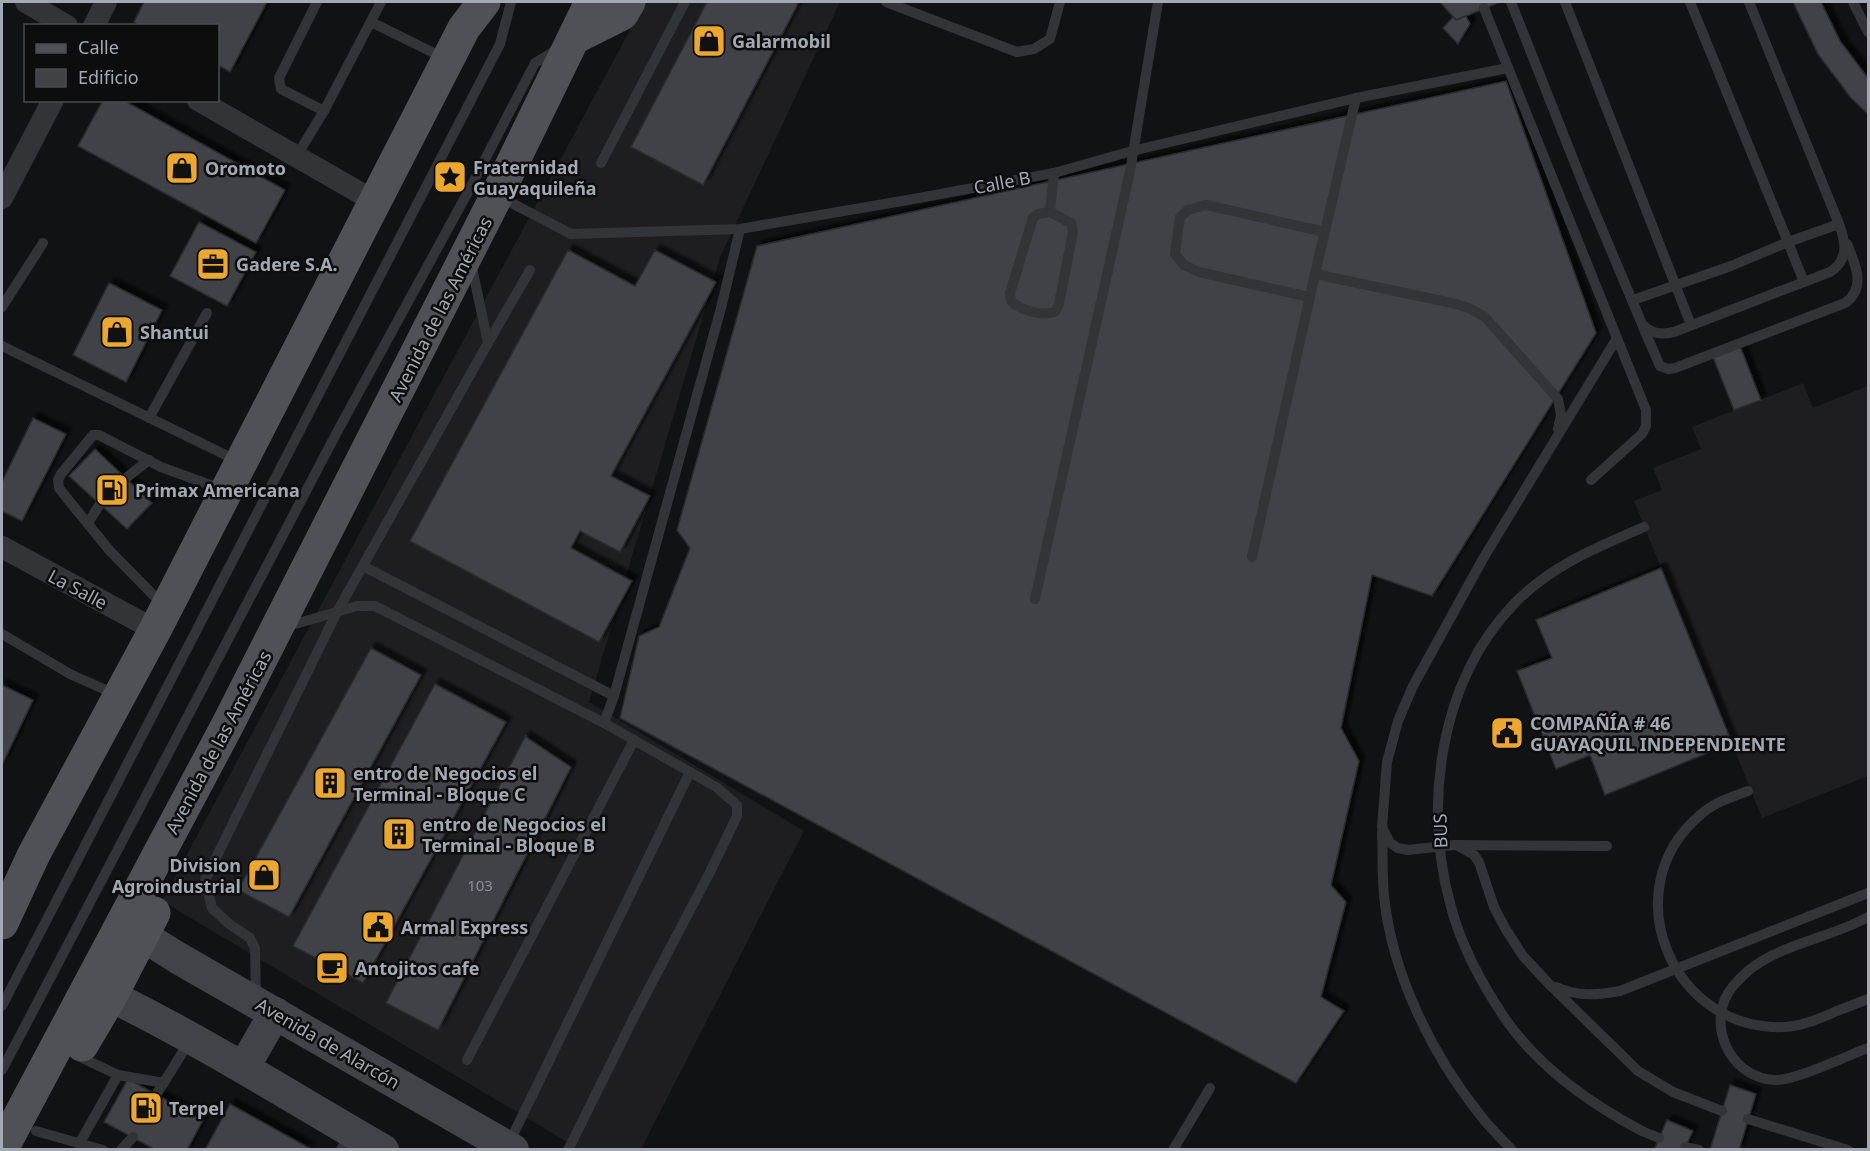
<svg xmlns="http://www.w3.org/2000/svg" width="1870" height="1151" viewBox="0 0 1870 1151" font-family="'Noto Sans',sans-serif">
<defs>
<filter id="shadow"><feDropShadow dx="5.5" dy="-5.5" stdDeviation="1.5" flood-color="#0009"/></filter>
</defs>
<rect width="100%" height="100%" fill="#111213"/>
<g fill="#1e1e20">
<polygon points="645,2 840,2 721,255 589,702 804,831 641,1149 579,1149 162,901"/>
<polygon points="1803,383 1813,408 1868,386 1868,776 1762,818 1634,501 1662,490 1653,468 1701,449 1692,427"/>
</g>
<g fill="#404246" stroke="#2c2c2f" stroke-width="1.5" filter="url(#shadow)">
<polygon points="144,2 267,2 230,72 218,65 218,26 140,26 134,22"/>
<polygon points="707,2 799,2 703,185 631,147"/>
<polygon points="1440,2 1497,2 1498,3 1456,20"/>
<polygon points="1793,2 1821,2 1840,41 1868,78 1868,114 1851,98 1818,54"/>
<polygon points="1466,16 1470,24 1458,44 1443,28 1453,17 1456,20"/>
<polygon points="1506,81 1596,333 1432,596 1372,575 1341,728 1359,761 1331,885 1346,902 1321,997 1344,1011 1296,1083 620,718 639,636 659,627 690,548 677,530 757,246"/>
<polygon points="103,100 123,100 285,190 256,243 78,146"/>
<polygon points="199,222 256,252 227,306 170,276"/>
<polygon points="568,250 635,286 655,250 716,282 611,476 650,496 620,552 580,531 571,548 632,581 599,642 410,541"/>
<polygon points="109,283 162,310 126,382 73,355"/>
<polygon points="1740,346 1761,400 1734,410 1713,357"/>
<polygon points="33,418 66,434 22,521 2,511 2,482"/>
<polygon points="95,449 152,503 127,529 69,476"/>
<polygon points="1661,568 1732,743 1605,795 1590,755 1556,769 1517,671 1552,658 1536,620"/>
<polygon points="371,648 421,675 289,917 238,890"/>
<polygon points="435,684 506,722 363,983 293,946"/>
<polygon points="2,685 33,700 2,765"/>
<polygon points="526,735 526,737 571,767 438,1030 386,1003"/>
<polygon points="128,1079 203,1120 187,1150 156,1150 104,1122"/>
<polygon points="1730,1085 1756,1094 1739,1150 1710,1150"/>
<polygon points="230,1104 311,1149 205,1150"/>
<polygon points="1667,1120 1693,1131 1684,1150 1654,1150"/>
</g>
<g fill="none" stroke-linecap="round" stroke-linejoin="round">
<g stroke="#333438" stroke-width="10">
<polyline points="317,2 279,78 281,89 324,111"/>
<polyline points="886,2 1017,52 1034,49 1050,39 1060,2"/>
<path d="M1511,2L1583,184L1642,324C1652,334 1660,335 1674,332L1830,272C1849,260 1846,243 1839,224L1749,2"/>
<polyline points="1565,2 1691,325"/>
<polyline points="1853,2 1868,32"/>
<polyline points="1484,8 1646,410 1646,426 1642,434 1591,480"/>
<polyline points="371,22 446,59"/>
<polyline points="1356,98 1315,274 1452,303 1469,308 1485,317 1558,399 1561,415 1558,429"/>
<polyline points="296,157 324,111 381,2"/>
<polyline points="601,163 685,2"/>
<polyline points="500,197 571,234 740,229 919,198 1054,173 1132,151 1356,98 1508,68"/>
<path d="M1050,212L1071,223L1073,232L1059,304L1055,312C1042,316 1021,311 1011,301L1010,293L1033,218L1038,214Z"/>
<polyline points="1050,212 1054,173"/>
<polyline points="1804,282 1788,242 1839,224"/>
<polyline points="1309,297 1199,272 1184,265 1175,254 1180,217 1188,210 1206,205 1325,232"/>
<polyline points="1633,300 1731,266 1788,242 1690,2"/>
<polyline points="2,307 43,243"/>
<path d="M1643,327L1660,366L1668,369L1675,368L1845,303C1867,288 1855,263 1847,244"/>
<polyline points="488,343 530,270"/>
<polyline points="2,346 238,461"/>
<polyline points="149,418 207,313"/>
<polyline points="126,478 149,460"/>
<polyline points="88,523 100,504"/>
<polyline points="1252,557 1315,274"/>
<polyline points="363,566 614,696"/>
<polyline points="1035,599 1130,171 1158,2"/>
<polyline points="164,606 110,551 70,502 59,488 58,480 61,474 93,435 99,435 161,467 224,490"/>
<polyline points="285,627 357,606 375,606 604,723 716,787 737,805 737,816 710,872 635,1015 568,1150"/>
<polyline points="2,634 70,674 117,695"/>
<polyline points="604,723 614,696 721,308 740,229"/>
<path d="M1382,832C1383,853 1382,875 1384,896C1392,974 1432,1055 1481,1116C1490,1128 1502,1139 1512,1150"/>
<polyline points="1607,846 1454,845 1408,850 1398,848 1390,843 1382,827 1387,762 1398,721 1413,686 1484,557 1617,338"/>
<polyline points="1460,847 1474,855 1479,862 1494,907 1505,928 1523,956 1549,984 1638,1071 1673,1092 1722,1111"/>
<path d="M1868,917C1831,938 1782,943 1748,971C1740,978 1729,989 1725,999C1710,1035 1735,1078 1774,1080C1795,1081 1846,1056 1868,1048"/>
<path d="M1556,987C1578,997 1597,995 1620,991L1868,893"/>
<polyline points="256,999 255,948 250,938 228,923 212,908 205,880 338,610 488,343 471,263"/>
<polyline points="2,1006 500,44 511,2"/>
<polyline points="1837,1011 1868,999"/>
<polyline points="76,1055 118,1075 79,1144"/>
<polyline points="467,1060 634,740"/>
<polyline points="2,1070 336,434 468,192 535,63 558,49"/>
<polyline points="118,1075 164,1083"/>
<polyline points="156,1095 189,1042"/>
<polyline points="1748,1119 1848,1150"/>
<polyline points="36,1131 103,1150"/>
<polyline points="1642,1131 1659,1138"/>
<polyline points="509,1143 690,772"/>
<polyline points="1685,1147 1699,1150"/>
<polyline points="121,1150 133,1137"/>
<polyline points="341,1150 350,1134"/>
<polyline points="1173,1150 1210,1088"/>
</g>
<g stroke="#333438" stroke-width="22">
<polyline points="26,2 67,26"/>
<polyline points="94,26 106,2"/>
<polyline points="198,100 376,202"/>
<polyline points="2,198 53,100"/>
<polyline points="2,547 155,630"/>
</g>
<g stroke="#414348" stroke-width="32">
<polyline points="143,936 178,958 513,1150"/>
<path d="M111,996C204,1042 293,1098 383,1150"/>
<polyline points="244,1067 275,1013"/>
</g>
<g stroke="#4f5157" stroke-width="33">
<polyline points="574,38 622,14 629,2"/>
<polyline points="2,923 34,854 155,630 464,28 484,2"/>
<polyline points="82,1045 111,996 154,913"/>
<polyline points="2,1149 227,726 497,195 591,2"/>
</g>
<g stroke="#333438" stroke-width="10">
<path d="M1748,791C1731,797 1713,803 1699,816C1613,890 1672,1032 1785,1027C1803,1026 1820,1018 1837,1011"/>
<path d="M1642,1131C1589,1103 1538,1067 1504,1017C1482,984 1461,945 1451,907C1423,806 1439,683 1513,605C1548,567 1597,547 1644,527"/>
</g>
</g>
<defs>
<g id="shop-square" transform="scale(1.725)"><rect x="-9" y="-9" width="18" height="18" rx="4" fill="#eca731" stroke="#0d0d0e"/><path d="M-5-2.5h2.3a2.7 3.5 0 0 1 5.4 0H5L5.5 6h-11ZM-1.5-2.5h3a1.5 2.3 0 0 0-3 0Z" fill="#111"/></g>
<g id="sight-square" transform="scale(1.725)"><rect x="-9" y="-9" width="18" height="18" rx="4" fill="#eca731" stroke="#0d0d0e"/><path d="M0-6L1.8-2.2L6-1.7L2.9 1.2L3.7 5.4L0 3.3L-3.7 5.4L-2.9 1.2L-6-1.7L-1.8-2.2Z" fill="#111"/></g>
<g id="office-square" transform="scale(1.725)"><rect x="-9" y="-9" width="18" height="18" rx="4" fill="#eca731" stroke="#0d0d0e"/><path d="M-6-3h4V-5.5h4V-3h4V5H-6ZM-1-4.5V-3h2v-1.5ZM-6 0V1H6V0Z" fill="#111"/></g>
<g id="fuel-square" transform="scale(1.725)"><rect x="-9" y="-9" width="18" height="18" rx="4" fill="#eca731" stroke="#0d0d0e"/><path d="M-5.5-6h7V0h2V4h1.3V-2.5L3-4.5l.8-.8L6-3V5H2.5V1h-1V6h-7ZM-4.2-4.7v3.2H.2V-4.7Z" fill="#111"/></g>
<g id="civic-square" transform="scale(1.725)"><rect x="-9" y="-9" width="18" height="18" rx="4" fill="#eca731" stroke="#0d0d0e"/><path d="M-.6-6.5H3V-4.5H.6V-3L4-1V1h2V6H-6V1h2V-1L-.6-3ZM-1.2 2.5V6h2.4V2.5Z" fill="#111"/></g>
<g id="building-square" transform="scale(1.725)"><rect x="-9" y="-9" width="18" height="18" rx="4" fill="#eca731" stroke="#0d0d0e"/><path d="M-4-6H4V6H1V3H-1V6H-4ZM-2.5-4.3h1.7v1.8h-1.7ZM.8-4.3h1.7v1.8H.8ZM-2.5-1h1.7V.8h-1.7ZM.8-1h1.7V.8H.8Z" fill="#111"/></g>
<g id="cafe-square" transform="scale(1.725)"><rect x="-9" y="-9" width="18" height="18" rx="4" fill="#eca731" stroke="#0d0d0e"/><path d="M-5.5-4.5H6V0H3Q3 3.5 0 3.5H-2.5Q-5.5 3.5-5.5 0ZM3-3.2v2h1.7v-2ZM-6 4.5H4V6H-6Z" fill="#111"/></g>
</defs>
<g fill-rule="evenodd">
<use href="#shop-square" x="709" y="41"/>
<use href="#shop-square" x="182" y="168"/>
<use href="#sight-square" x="450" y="177"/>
<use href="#office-square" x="213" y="264"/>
<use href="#shop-square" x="117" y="332"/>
<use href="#fuel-square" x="112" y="490"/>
<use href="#civic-square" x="1507" y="733"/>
<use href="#building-square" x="330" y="783"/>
<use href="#building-square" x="399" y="834"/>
<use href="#shop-square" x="264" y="875"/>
<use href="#civic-square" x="378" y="927"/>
<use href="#cafe-square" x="332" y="968"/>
<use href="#fuel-square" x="146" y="1108"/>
</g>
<g text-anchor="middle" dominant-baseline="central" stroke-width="5" stroke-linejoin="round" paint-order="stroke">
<g font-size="15" fill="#8a8f98">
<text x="480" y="885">103</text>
</g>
<g font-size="18" font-weight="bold" fill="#a3a9b3" stroke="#0d0d0e" text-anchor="start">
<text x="732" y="41">Galarmobil</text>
<text x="473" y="167">Fraternidad<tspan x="473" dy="21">Guayaquileña</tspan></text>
<text x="205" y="168">Oromoto</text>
<text x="236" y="264">Gadere S.A.</text>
<text x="140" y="332">Shantui</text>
<text x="135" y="490">Primax Americana</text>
<text x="1530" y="723">COMPAÑÍA # 46<tspan x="1530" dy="21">GUAYAQUIL INDEPENDIENTE</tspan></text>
<text x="353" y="773">entro de Negocios el<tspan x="353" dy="21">Terminal - Bloque C</tspan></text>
<text x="422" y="824">entro de Negocios el<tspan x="422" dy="21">Terminal - Bloque B</tspan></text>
<text x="241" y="865" text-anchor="end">Division<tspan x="241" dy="21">Agroindustrial</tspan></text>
<text x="401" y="927">Armal Express</text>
<text x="355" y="968">Antojitos cafe</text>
<text x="169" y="1108">Terpel</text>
</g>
<g font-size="18" fill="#a3a9b3" stroke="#0d0d0e">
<text transform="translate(1002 182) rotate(-11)">Calle B</text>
<text transform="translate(440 309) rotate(-63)">Avenida de las Américas</text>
<text transform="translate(78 589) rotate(28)">La Salle</text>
<text transform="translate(218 742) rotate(-62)">Avenida de las Américas</text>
<text transform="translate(1440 831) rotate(-92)">BUS</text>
<text transform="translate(328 1043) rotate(30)">Avenida de Alarcón</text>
</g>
</g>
<rect width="1870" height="1151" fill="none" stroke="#a3a9b3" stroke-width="6"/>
<rect x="24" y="24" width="195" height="78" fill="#0d0d0e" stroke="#494b50" stroke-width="1.5"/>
<rect x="36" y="44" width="30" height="9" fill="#4f5157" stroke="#494b50" stroke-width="1.5"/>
<text x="78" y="54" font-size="18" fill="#a3a9b3">Calle</text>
<rect x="36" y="69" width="30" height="18" fill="#404246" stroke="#494b50" stroke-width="1.5"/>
<text x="78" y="84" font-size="18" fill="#a3a9b3">Edificio</text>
</svg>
